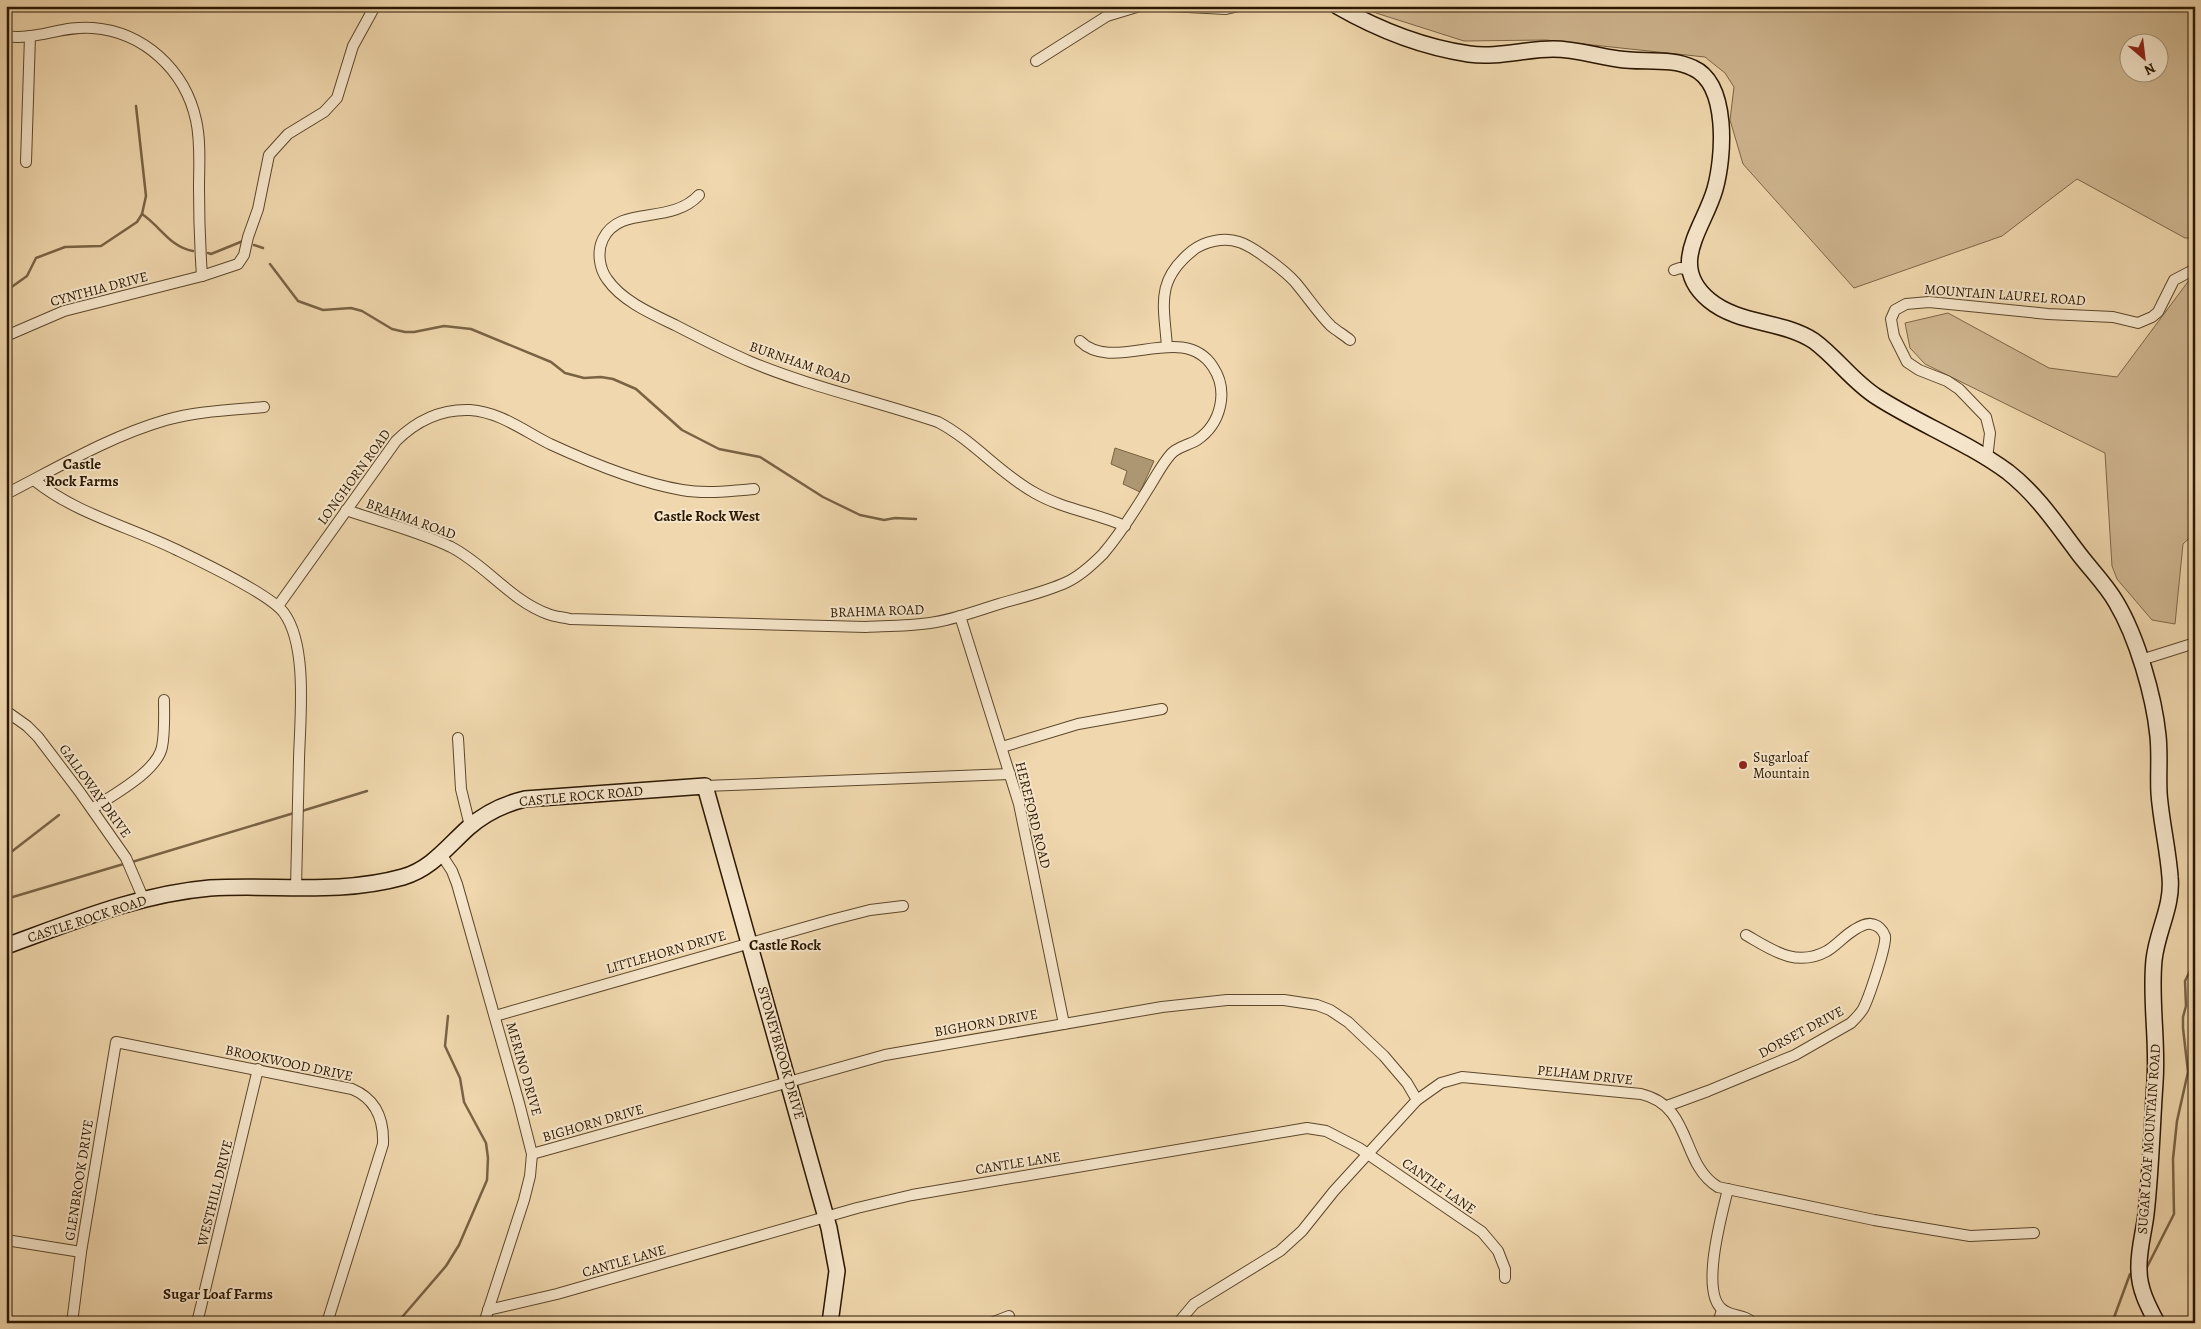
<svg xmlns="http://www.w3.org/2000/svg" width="2201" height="1329" viewBox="0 0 2201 1329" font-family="Alegreya,serif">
<rect width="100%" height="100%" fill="#f0d7ad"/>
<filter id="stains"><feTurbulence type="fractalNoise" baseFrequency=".004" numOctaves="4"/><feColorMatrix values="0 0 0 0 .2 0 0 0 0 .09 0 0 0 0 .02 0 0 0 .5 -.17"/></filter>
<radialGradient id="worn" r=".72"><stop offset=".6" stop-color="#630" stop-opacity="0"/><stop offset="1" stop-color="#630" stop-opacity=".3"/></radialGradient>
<g fill="#cfb690" stroke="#7d6648" fill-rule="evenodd">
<path d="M1354,6H2195V238H2185L2077,179L2002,236L1854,288L1743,164L1730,120L1734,87L1725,73L1705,57L1546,40L1464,41ZM2128,42H2158V72H2128Z"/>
<polygon points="2195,277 2195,533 2183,544 2175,624 2152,620 2117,579 2112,566 2105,453 1925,364 1910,348 1905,323 1948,313 2049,368 2117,377 2190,279"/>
</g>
<polygon fill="#ad9672" stroke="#796344" points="1115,448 1154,461 1140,492 1123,484 1127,471 1111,464"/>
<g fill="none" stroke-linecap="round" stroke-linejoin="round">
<g stroke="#796344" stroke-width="2.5">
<path d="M142,214C161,227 170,247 193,251"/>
<polyline points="254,245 263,248"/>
<polyline points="208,253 211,254 243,241"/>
<polyline points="270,264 298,301 323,310 351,308 362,311 392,329 405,332 414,332 444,326 471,329 551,362 565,373 584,378 601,377 613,379 636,389 682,430 719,449 760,457 823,497 860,515 884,520 895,518 916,519"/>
<polyline points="6,291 27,276 36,258 65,247 101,246 137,222 142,214 146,196 136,106"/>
<polyline points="302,811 367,791"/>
<polyline points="6,856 59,815"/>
<polyline points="132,862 294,813"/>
<polyline points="6,899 127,863"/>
<polyline points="2146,1269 2174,1214 2173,1159 2177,1121 2188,1072 2183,1028 2183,1017 2186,1006 2185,981 2195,961"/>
<polyline points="397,1323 446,1266 459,1245 487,1180 488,1158 486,1143 464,1102 460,1078 445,1046 448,1016"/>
<polyline points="2112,1323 2130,1274 2132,1273"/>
</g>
<g stroke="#5c472b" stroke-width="12">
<g id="street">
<polyline points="1168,6 1226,9 1239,6"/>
<path d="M6,36C35,41 63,25 93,28C144,32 185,70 196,120C201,142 199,166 199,188C199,218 200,247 202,276"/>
<polyline points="1036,61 1107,16 1140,6"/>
<polyline points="26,162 30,36"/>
<path d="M699,195C670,226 620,204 603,239C597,251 599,268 607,279C622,301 652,314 675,325C700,338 725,351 751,362C811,387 876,401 938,422C974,441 1000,474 1035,493C1063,509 1095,513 1125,526"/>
<polyline points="1674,270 1680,268 1690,270"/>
<polyline points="6,336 64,311 202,276 238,264 244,255 248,237 258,209 269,155 288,134 324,112 337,98 353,46 375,6"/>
<path d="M1167,347C1164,305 1155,281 1192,251C1204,241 1225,237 1239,242C1253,246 1285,271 1295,282C1307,296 1318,313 1331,326C1337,331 1344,335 1350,340"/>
<polyline points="1987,459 1990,433 1986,417 1959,389 1947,381 1919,370 1907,362 1894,336 1891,319 1895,310 1906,304 1929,302 2048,314 2113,317 2138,323 2152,317 2158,312 2174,280 2195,269"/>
<path d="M34,480C76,514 128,526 177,550C200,561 270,594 284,613C308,646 300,719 299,759C298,802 297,845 296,888"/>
<path d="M6,494C57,468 110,436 166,420C197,411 232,410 264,407"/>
<path d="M346,510C381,522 418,531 451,547C486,565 510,600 548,614C555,617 563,617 570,619L866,627C887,626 909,626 930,623C953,620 976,611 999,604C1022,597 1046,592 1067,582C1080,576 1093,564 1103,554C1120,534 1134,512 1148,489C1155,478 1162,464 1171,454C1177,447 1189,445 1197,440C1221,424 1229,391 1213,367C1183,320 1114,375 1080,341"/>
<path d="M278,606L396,441C416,421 441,409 470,410C500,412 524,431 550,444C589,462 641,483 682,490C706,494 731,491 754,489"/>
<polyline points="960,616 1019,804 1064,1024"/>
<polyline points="2141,660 2195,643"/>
<polyline points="6,711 27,726 38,737 79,791 126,858 144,900"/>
<polyline points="458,738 461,789 470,826"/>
<polyline points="1002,747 1078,724 1162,709"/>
<polyline points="705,786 1010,774"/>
<path d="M92,809C112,795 157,772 162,747C165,732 164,715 164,700"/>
<polyline points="441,854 452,871 457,884 519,1103 532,1154 530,1176 524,1200 484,1323"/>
<polyline points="495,1016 831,920 870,910 903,906"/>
<path d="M1667,1106L1708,1091L1795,1055L1851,1023C1855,1019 1860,1014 1863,1009C1868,1000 1887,945 1885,936C1883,930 1878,925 1871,924C1865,923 1859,927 1854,930C1844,936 1837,945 1827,951C1796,968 1772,950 1746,935"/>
<polyline points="532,1154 885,1055 1162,1007 1227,1000 1284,1000 1317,1005 1330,1010 1348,1022 1384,1056 1407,1083 1417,1100"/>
<path d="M1728,1189C1722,1214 1700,1291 1722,1309C1731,1317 1745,1314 1753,1323"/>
<polyline points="6,1240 81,1252"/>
<polyline points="488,1310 557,1294 857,1208 912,1195 1307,1128 1326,1131 1359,1148 1482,1232 1498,1251 1505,1269 1505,1278"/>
<path d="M72,1323L81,1252L116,1042L352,1089C376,1099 384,1119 383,1144L327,1323"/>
<polyline points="197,1323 258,1069"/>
<polyline points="991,1323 1009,1316"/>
<path d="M1178,1323L1194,1304L1280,1251L1302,1231L1334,1191L1417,1100L1441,1083L1462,1077L1641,1094C1693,1106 1680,1164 1718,1187L1874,1220L1970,1236L2034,1233"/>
<polyline points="1718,1323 1722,1310"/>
</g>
</g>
<g stroke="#2b1700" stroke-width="18">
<g id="secondary">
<path d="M1337,6C1377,29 1422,47 1469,54C1497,58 1526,49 1553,49C1576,49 1596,56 1618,59C1642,63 1671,57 1693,68C1729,84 1724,157 1715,189C1704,228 1667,265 1709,300C1739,325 1782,320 1814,341C1837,358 1853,382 1877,397C1919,424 1967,442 2008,472C2036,494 2055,522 2076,550C2089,568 2105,583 2116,602C2137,637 2154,696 2158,736C2160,755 2158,774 2159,793C2161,821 2168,849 2170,877C2173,906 2157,931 2154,960C2150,1000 2158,1041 2155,1082C2152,1126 2151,1170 2146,1214C2144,1232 2138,1251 2139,1270C2139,1289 2148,1306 2157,1323"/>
<path d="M6,946C72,922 139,894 210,888C274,884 339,895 403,877C431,869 447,847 468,828C485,813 504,804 525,799L705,786L829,1228L837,1271L830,1323"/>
</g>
</g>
<use href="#street" stroke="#f5e5ca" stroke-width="10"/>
<use href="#secondary" stroke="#f5e5ca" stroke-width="15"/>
</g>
<circle fill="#8f2418" stroke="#f5e5ca" stroke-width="2" cx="1743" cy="765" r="5"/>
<g text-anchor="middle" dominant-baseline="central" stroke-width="4" stroke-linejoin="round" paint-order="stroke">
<g font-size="14" fill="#2b1700" stroke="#f5e5ca">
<text transform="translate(99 289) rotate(-15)">CYNTHIA DRIVE</text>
<text transform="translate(2005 295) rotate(4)">MOUNTAIN LAUREL ROAD</text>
<text transform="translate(800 363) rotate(19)">BURNHAM ROAD</text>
<text transform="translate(354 477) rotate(-54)">LONGHORN ROAD</text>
<text transform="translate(411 519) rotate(20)">BRAHMA ROAD</text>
<text transform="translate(877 611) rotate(-2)">BRAHMA ROAD</text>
<text transform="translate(95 791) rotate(54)">GALLOWAY DRIVE</text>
<text transform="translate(581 796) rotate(-5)">CASTLE ROCK ROAD</text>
<text transform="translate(1033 815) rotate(76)">HEREFORD ROAD</text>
<text transform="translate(87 919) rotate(-18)">CASTLE ROCK ROAD</text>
<text transform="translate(666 952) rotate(-16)">LITTLEHORN DRIVE</text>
<text transform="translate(986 1023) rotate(-10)">BIGHORN DRIVE</text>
<text transform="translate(1801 1032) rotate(-28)">DORSET DRIVE</text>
<text transform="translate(781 1053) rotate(74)">STONEYBROOK DRIVE</text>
<text transform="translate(289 1063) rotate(12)">BROOKWOOD DRIVE</text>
<text transform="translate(524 1069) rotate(74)">MERINO DRIVE</text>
<text transform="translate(1585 1075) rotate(6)">PELHAM DRIVE</text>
<text transform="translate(593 1123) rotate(-16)">BIGHORN DRIVE</text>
<text transform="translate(2149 1139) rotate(-86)">SUGAR LOAF MOUNTAIN ROAD</text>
<text transform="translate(1018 1163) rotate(-9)">CANTLE LANE</text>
<text transform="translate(79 1180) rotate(-81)">GLENBROOK DRIVE</text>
<text transform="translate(1439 1186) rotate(35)">CANTLE LANE</text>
<text transform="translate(215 1193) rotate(-76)">WESTHILL DRIVE</text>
<text transform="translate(624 1261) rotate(-16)">CANTLE LANE</text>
</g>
<g font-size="14" fill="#2b1700" stroke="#f5e5ca" text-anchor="start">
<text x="1753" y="757">Sugarloaf<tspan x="1753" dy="16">Mountain</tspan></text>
</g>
<g font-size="15" font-weight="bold" fill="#2b1700" stroke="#f5e5ca">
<text x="82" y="464">Castle<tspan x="82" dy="17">Rock Farms</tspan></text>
<text x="707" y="516">Castle Rock West</text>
<text x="785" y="945">Castle Rock</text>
<text x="218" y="1294">Sugar Loaf Farms</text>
</g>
</g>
<rect width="2201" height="1329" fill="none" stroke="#f0d7ad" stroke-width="25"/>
<rect x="8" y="8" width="2186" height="1314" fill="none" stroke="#2b1700" stroke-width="2.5"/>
<rect x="12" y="12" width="2176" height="1304" fill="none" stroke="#2b1700"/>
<g transform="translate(2144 58) rotate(152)"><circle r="24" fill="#f5e5ca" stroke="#a49379"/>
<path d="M0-4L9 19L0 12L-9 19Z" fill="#8f2418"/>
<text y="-8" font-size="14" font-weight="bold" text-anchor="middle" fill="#2b1700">N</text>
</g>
<rect width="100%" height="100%" filter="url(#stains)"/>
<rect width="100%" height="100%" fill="url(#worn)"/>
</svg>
